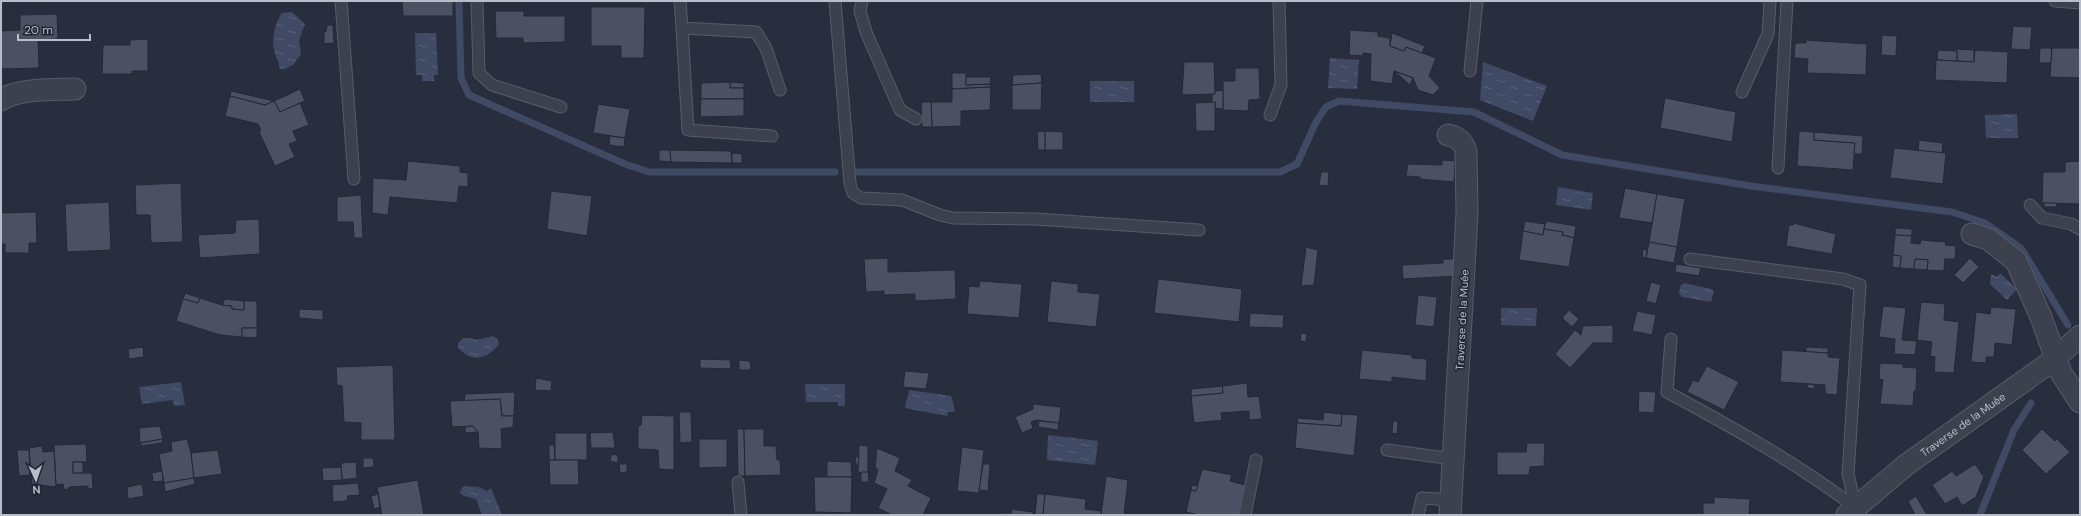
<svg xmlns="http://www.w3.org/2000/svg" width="2081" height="516" viewBox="0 0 2081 516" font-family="'DM Sans',sans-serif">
<defs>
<pattern id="water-ripples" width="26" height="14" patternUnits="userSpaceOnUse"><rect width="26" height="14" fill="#414a65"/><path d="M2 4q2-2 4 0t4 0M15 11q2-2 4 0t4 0" fill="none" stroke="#5a627a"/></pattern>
</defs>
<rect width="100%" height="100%" fill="#292e3e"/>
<g fill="url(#water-ripples)">
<path d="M292,12L305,24L299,40L301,54L293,65L282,70L279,67V63C270,47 272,28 282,13Z"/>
<polygon points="415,33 436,33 438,75 434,75 434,81 422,81 422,75 416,75"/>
<polygon points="1330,58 1359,60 1357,89 1328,88"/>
<polygon points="1483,62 1547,86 1533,121 1480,100"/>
<rect x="1090" y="81" width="44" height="21"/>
<polygon points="2017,114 2018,138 1986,138 1985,115"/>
<polygon points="1558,187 1593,193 1591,210 1556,205"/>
<polygon points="2000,273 2017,289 2007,300 1990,284 1991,275 1994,275 1997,277"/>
<polygon points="1685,283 1711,289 1714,291 1711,302 1682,297 1679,292 1681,285"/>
<polygon points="1501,308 1537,308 1536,326 1501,325"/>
<path d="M493,336L498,340L499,344C486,360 473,363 458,348V343L463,338H470L476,340Z"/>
<polygon points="181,382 185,405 174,406 173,400 142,404 139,387"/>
<polygon points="805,384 845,384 845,406 838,406 838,402 806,402"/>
<polygon points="909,390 951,396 955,410 953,412 948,412 947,416 905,408"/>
<polygon points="1048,435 1098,441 1095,465 1047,460"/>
<polygon points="465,486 479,487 487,491 491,488 502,515 482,515 476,499 464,496 460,493 461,489"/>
</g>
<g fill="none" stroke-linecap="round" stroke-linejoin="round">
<g stroke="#414a65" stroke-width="7">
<polyline points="459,1 461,78 469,95 625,164 649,172 835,172"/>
<polyline points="858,172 1280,172 1297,164 1316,122 1326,107 1339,101 1474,112 1562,155 1751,186 1952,212 1985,223 2021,248 2068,325"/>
<polyline points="1980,515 2014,430 2031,403"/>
</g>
</g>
<g fill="#4b5162" stroke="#242835">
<polygon points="402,1 453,1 453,16 403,16"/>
<polygon points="591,7 645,7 644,58 621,58 621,46 591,46"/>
<polygon points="495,11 524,11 524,16 565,16 565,42 523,43 523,38 496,38"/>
<polygon points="57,14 58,39 38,40 39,68 1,69 1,31 20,30 20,15"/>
<polygon points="327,25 333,25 334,43 324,44 324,32 326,32"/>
<polygon points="2013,26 2032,27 2030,50 2011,49"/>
<polygon points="1350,30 1378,32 1378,36 1390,38 1390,46 1404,51 1406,47 1436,58 1429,76 1440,88 1433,95 1418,90 1413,78 1394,71 1392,84 1370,81 1371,54 1363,53 1363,56 1349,55"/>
<polygon points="1392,33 1425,46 1422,53 1406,47 1404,51 1390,46"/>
<polygon points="1882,35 1897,36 1896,56 1881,55"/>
<polygon points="148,39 148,71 132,71 132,74 102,74 103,45 130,45 130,40"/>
<polygon points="1806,40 1867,44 1866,75 1807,73 1808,59 1794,58 1795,43 1806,43"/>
<polygon points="2040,48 2052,48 2051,63 2039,63"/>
<polygon points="2052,48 2080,48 2080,78 2050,77"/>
<polygon points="1957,49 1974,50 1974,62 1957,61"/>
<polygon points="1938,50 1957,51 1957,61 1937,60"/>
<polygon points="1975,50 2008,52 2007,83 1935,80 1936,60 1974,62"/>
<polygon points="1184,62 1214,62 1215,94 1182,95"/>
<polygon points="1235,68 1259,68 1260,99 1249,100 1248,111 1223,110 1223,81 1235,81"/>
<polygon points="1394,71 1413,78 1410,85"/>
<polygon points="952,73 966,73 966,85 990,84 991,87 952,89"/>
<polygon points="1041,74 1042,83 1012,85 1013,75"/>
<polygon points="966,77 991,77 990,84 966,85"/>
<polygon points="730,82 744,83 744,88 730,88"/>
<polygon points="730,82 730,88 744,88 744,99 701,99 701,83"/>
<polygon points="1042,83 1041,110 1012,110 1012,85"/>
<polygon points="991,87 990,110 961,111 961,126 932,127 931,102 952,102 952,89"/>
<polygon points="300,89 305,101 280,112 274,101"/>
<polygon points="1223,90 1223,109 1215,108 1215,102 1212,103 1212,94 1215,94 1215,91"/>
<polygon points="231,91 274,101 265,105 230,96"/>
<polygon points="230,96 265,105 274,101 280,112 300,103 309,125 293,131 297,141 289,144 295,157 275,166 259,132 261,130 258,124 225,116"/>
<polygon points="1665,98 1736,112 1732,142 1660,128"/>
<polygon points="701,99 744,99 744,116 700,117"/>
<polygon points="921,102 931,102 932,127 922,127"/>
<polygon points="1215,102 1215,131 1196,131 1195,103"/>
<polygon points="598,104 630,109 625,138 593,133"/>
<polygon points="1045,131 1063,132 1063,150 1045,150"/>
<polygon points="1045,131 1045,150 1038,150 1037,132"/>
<polygon points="1799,131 1814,132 1814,140 1855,143 1853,170 1797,166"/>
<polygon points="1814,132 1863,136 1862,154 1854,154 1855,143 1814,140"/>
<polygon points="610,136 625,138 624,147 609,145"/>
<polygon points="1919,140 1943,143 1942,153 1918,151"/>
<polygon points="1894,148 1946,153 1943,184 1890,178"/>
<polygon points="659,150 670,150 671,162 659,161"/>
<polygon points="670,150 731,151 732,163 671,162"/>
<polygon points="732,153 742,154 742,163 732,163"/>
<polygon points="1442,160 1455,161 1454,182 1420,179 1420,177 1406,176 1408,164 1442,165"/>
<polygon points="408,161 460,166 460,172 468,173 468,187 459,186 457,203 390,197 388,215 372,213 373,178 406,180"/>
<polygon points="2080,161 2080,204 2042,203 2043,172 2065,172 2065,162"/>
<polygon points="1321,172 1329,172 1328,186 1319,185"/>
<polygon points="181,183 183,242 151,243 150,215 136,215 135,185"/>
<polygon points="1625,188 1657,194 1652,223 1619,218"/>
<polygon points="551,191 592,196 587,236 547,229"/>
<polygon points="1657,194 1685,199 1677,247 1649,242"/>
<polygon points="361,195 363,238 354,238 353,222 337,222 337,197"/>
<polygon points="109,202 111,250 67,252 65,204"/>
<polygon points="2044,203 2057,203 2056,207 2044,207"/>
<polygon points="36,212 37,243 29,243 29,253 5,253 5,244 1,244 1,213"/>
<polygon points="259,219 260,254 200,258 198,235 235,233 236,220"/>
<polygon points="1525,221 1545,224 1543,235 1523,231"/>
<polygon points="1546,221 1576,226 1574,238 1562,235 1563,232 1544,229"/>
<polygon points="1793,223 1836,234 1832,254 1786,246 1789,225 1793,225"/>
<polygon points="1895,228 1912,229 1912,236 1895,235"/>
<polygon points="1544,229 1563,232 1562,235 1574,238 1569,267 1519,260 1523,231 1543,235"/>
<polygon points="1895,235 1912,236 1911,243 1920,244 1921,240 1946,242 1945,245 1956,246 1955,259 1945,259 1944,270 1942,271 1927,270 1928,260 1915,259 1914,269 1900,268 1901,256 1893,255"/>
<polygon points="1649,242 1677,247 1674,263 1646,258"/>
<polygon points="1306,247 1318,250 1314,285 1301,286"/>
<polygon points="1643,249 1647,250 1646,258 1642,257"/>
<polygon points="1893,255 1901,256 1900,268 1892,267"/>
<polygon points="888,258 888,272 955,270 956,299 915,301 915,294 884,295 884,291 866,292 864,259"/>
<polygon points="1970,258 1979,267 1963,283 1954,275"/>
<polygon points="1443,259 1457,259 1457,276 1403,279 1402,265 1443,263"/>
<polygon points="1915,259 1928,260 1927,270 1914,269"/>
<polygon points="1676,264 1701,268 1699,276 1675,272"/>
<polygon points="1158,279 1242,289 1239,322 1154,313"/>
<polygon points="980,281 1022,284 1019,318 967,314 969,286 979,287"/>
<polygon points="1051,281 1078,284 1078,292 1100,294 1096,327 1047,322"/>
<polygon points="1651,282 1661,285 1656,304 1646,301"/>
<polygon points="185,293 200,298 198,303 183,299"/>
<polygon points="1418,295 1437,297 1434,327 1415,325"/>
<polygon points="200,298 222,305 232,306 232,309 244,310 244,301 257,301 257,328 242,328 242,337 220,335 176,321 183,299 198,303"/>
<polygon points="225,299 244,301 244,310 232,309 232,306 222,305"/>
<polygon points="1921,302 1945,304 1944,320 1959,322 1954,373 1934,372 1935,357 1930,356 1932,342 1917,340"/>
<polygon points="1883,306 1906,308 1902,340 1917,341 1915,355 1894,354 1895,339 1879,337"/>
<polygon points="1991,307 2016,309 2012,345 1995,343 1994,357 1986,357 1986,363 1971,362 1976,312 1990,314"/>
<polygon points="299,309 323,310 323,320 299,318"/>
<polygon points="1569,310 1579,319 1572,327 1562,318"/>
<polygon points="1637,311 1656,315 1652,335 1632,331"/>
<polygon points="1250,313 1284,315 1283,328 1249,327"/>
<polygon points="1613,325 1613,343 1593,343 1570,368 1555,354 1575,330 1581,335 1583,326"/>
<polygon points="242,328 257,328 257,338 242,337"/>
<polygon points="1301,333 1307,334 1306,342 1300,341"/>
<polygon points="143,347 144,357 129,359 128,349"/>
<polygon points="1806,347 1828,348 1828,353 1806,352"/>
<polygon points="1362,350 1412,355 1412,358 1427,359 1426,381 1392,377 1392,382 1359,379"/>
<polygon points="1782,350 1828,353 1828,357 1840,358 1837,395 1825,394 1825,385 1780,382"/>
<polygon points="700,359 730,360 731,369 700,368"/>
<polygon points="739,360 750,361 751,370 739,370"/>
<polygon points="1880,363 1903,364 1903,367 1917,368 1916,391 1914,391 1913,406 1880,404 1883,380 1879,379"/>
<polygon points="393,365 395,440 361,440 361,423 344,422 342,386 337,385 336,367"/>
<polygon points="1707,366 1739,382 1724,410 1687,392 1693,380 1698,382"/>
<polygon points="905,371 929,373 926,389 903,387"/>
<polygon points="536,378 552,381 551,391 535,390"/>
<polygon points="1247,383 1248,397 1259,396 1262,419 1249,420 1249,411 1221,413 1222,420 1194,423 1191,396 1223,393 1222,386"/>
<polygon points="1808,384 1815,385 1814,389 1807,388"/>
<polygon points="1222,386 1223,393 1191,396 1191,389"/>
<polygon points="1639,391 1656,392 1654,413 1638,412"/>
<polygon points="515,392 514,416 502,416 500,399 464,401 465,394"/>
<polygon points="500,399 502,416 514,416 513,427 501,429 502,449 479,448 478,432 473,426 452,427 450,401"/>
<polygon points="1033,404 1061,407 1059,423 1036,420 1031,422 1033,428 1022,433 1015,417 1033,409"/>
<polygon points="679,412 691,412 692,442 680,443"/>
<polygon points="1324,412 1342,414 1341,426 1297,423 1298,418 1323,420"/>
<polygon points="1342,414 1358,415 1354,456 1295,448 1297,423 1341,426"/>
<polygon points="642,415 674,416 674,470 659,469 658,450 638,449 638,426 641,425"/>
<polygon points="1039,421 1059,423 1058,430 1038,427"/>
<polygon points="1393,421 1398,421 1397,434 1392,433"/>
<polygon points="160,426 163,439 140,443 139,428"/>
<polygon points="473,426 478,432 465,433 465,427"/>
<polygon points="737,429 744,429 745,476 738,476"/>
<polygon points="744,429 764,429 764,446 776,446 777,460 780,460 781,475 745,476"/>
<polygon points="2042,429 2055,441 2057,439 2070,452 2046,474 2022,450"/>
<polygon points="613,432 615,448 591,448 590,433"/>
<rect x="555" y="433" width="32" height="27"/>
<polygon points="163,439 162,443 142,446 140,443"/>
<polygon points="187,439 191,453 194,478 164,483 159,454 172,451 171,442"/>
<polygon points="699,439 727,439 727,467 699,468"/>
<polygon points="1527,443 1545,443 1544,466 1530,467 1529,475 1497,475 1497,452 1526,452"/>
<polygon points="86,444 87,462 73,462 73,473 92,473 93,488 88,489 88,486 69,487 68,490 64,489 63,484 56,485 54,445"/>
<polygon points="549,445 554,445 555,460 549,460"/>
<polygon points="859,445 868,446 868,472 858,473"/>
<polygon points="42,446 43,452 54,451 56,487 32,484 29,448"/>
<polygon points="962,447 984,450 979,493 957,491"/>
<polygon points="877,448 900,458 895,471 912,480 908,486 931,498 923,515 892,515 878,508 887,489 874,483 878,470 875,467"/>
<polygon points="17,450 29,450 30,475 19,476"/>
<polygon points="218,450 222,474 194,478 191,453"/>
<polygon points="614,454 618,456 618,463 610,461 611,456"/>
<polygon points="855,457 859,457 858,465 856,465"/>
<polygon points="363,458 373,458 374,467 363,468"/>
<polygon points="549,460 578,460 579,485 550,485"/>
<polygon points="827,461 851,462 852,477 827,477"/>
<rect x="73" y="462" width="10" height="11"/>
<polygon points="356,462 357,478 342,480 341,463"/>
<polygon points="619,464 627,464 627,472 620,473"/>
<polygon points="983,464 990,464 988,491 979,490"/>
<polygon points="1975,464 1984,477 1976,497 1962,506 1957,497 1945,504 1932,485 1952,471 1956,476"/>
<polygon points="341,467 342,480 323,481 322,468"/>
<polygon points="1202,469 1232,475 1230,481 1245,485 1239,515 1199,515 1186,512 1191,490 1196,491"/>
<polygon points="162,471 163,481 153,482 152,473"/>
<polygon points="861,472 868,472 869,482 861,482"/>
<polygon points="1106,476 1128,480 1124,515 1101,515"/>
<polygon points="814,477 852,477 851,513 815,512"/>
<polygon points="194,478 195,484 165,492 164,483"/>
<polygon points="418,480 424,515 382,515 377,487"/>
<polygon points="358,483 360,495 348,496 347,501 333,502 332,485"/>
<polygon points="142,484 144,496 128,499 127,487"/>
<polygon points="1192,485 1198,486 1196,491 1191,490"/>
<polygon points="378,494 380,507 374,509 371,496"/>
<polygon points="1037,494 1045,494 1043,515 1035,515"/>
<polygon points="1045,494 1086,499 1085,509 1101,511 1101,515 1043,515"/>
<polygon points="1916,496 1927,515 1915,515 1908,501"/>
<polygon points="1714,497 1750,499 1749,515 1703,515 1703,503 1714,503"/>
<polygon points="1012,509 1033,512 1033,515 1002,515 1002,513 1011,513"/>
</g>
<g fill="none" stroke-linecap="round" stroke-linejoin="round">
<g stroke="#585c69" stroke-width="13">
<g id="lane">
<polyline points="341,1 354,179"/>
<polyline points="477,1 479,73 492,85 561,107"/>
<polyline points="680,1 682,28 756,32 766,48 780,90"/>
<polyline points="835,1 850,183 853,193 861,198 902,200 940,215 953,218 1035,219 1199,230"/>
<polyline points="862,1 860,11 866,32 900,110 916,119"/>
<polyline points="2055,1 2080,3"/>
<polyline points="682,28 688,130 772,136"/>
<polyline points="1470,71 1477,1"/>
<polyline points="1742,92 1768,34 1770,1"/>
<polyline points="1270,115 1281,85 1279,1"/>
<polyline points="1778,168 1787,1"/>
<polyline points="2030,205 2042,218 2071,224 2080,229"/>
<polyline points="1690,259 1843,279 1860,285 1848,474 1856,508"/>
<path d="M1671,339L1667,392C1732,427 1797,463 1856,508"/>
<polyline points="1387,450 1453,459"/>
<polyline points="738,482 741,515"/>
<polyline points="1245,515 1256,460"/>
<polyline points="1418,515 1422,498 1438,499 1450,503"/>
</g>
</g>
<g stroke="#585c69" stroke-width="23">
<g id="street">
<path d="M1,100C19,88 54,90 75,89"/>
<path d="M1448,135C1458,137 1463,141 1466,151L1467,214L1450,515"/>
<polyline points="1972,234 1988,239 2016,261 2041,317 2061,373 2080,402"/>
<path id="s1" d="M1847,515L1906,465L2052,361L2080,336"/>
</g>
</g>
<use href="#lane" stroke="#3d414e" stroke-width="11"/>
<use href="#street" stroke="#3d414e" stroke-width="21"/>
</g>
<g text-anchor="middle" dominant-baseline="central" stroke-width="3" stroke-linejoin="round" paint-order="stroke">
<g font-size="11" fill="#b9bcc9" stroke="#222633">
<text transform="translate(1462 320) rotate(-87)">Traverse de la Muée</text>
<text stroke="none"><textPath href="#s1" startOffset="147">Traverse de la Muée</textPath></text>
</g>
</g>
<rect width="2081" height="516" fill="none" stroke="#b9bcc9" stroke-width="4"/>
<g transform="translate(36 480) rotate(177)" stroke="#222633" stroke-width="3" paint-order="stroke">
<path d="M0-3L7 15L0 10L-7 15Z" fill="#b9bcc9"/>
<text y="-6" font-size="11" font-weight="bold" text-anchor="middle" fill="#b9bcc9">N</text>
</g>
<path d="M18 34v6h72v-6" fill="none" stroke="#b9bcc9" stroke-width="2"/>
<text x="24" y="34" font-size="12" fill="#b9bcc9" stroke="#222633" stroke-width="3" paint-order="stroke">20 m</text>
</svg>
